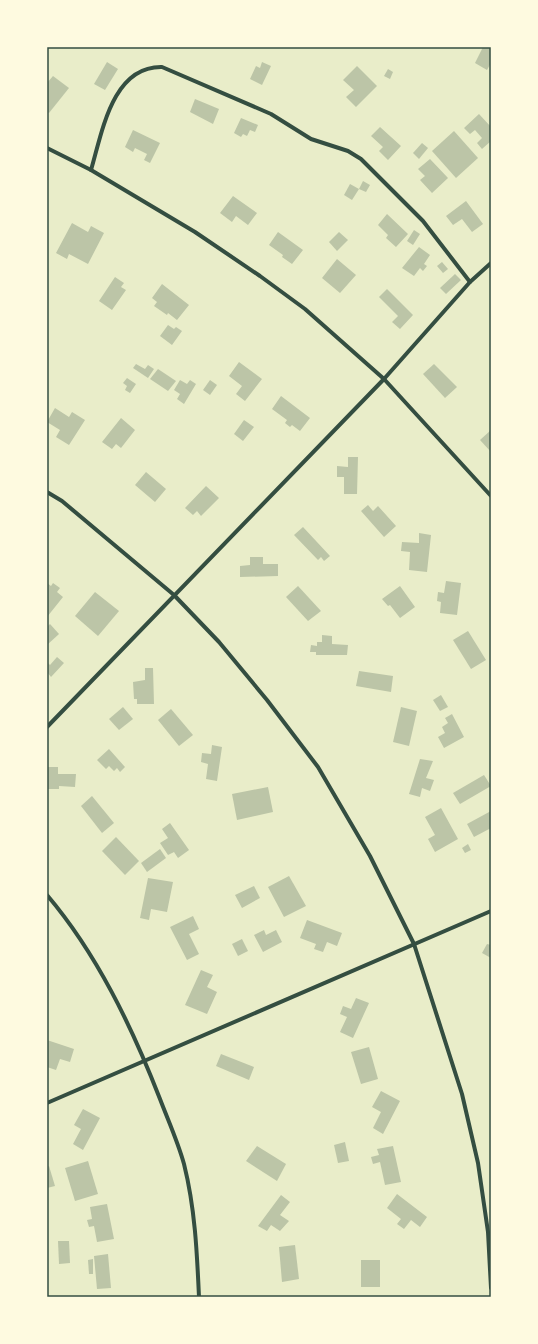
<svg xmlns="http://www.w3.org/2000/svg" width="538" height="1344" viewBox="0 0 538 1344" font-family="Karla,sans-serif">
<rect width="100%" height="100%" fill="#e9edc9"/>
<g fill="#bcc5a7">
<polygon points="483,47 491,47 491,63 487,70 475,63"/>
<polygon points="107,62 118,69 105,90 94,84"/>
<polygon points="262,62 271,66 262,85 250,79 256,66 260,68"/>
<polygon points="357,66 377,86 356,107 346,97 354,90 343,80"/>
<polygon points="388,69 393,72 390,79 384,76"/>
<polygon points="53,76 69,88 49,113 47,112 47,83"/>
<polygon points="195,99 219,109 213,124 190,112"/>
<polygon points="479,114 491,127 491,141 482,149 477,143 482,138 475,130 470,134 464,128"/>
<polygon points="241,118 258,125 255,132 250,130 247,136 243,134 241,137 234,133"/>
<polygon points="380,127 401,146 388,160 379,151 383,147 371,136"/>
<polygon points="133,130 160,143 150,163 144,160 147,154 135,148 133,152 125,147"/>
<polygon points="454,131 478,158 456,178 432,151"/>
<polygon points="422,143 428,148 419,159 413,153"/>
<polygon points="430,159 448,178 432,193 420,180 425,176 418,169"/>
<polygon points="363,181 370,185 366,192 359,189"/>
<polygon points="350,184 359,189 352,200 344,195"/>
<polygon points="233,196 257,213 248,225 236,216 232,222 220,213"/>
<polygon points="466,201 483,224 472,232 462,219 453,225 446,216"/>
<polygon points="387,214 408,234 396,247 386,238 388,235 378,225"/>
<polygon points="72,223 88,232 91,226 104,233 88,264 69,254 67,259 56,253"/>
<polygon points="414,230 420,234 413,245 407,241"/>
<polygon points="278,232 303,250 292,264 282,257 283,255 269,245"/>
<polygon points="339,232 348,240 337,251 329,242"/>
<polygon points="419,247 430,255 424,264 427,266 423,271 420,268 414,276 402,268"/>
<polygon points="337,259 356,275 340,293 322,278"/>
<polygon points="442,262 448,269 443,273 437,266"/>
<polygon points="455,274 461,280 446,294 440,288"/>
<polygon points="115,277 124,283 121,287 126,290 112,310 99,301"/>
<polygon points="162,284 189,305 177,320 168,313 167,315 154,306 157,302 152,298"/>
<polygon points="387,289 413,315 400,329 392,322 398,316 379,297"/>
<polygon points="168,325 174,329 176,327 182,331 172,345 160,336"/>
<polygon points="239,362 262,379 245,401 236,394 242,386 229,376"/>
<polygon points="136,364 145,369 148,365 154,369 148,378 133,368"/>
<polygon points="434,364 457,387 445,398 423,374"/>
<polygon points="158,369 176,381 168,391 150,379"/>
<polygon points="127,378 136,384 130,393 125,390 127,386 123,383"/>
<polygon points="180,380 187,384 190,380 196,384 184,404 177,399 180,394 174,390"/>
<polygon points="210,380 217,385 210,395 203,390"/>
<polygon points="281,396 310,418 300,431 292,425 290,427 285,423 287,420 272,409"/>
<polygon points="55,408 69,417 72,412 85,420 69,445 56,437 60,430 47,422"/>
<polygon points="121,418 135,430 121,448 116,444 112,449 102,442"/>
<polygon points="244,420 254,427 243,441 234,434"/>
<polygon points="491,430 491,452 480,440"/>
<polygon points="348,457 358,457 357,494 344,494 344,477 337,477 337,466 348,467"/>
<polygon points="146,472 166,489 155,502 135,485"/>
<polygon points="206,486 219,498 201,516 197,511 193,515 185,508"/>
<polygon points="368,505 373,511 378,506 396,526 384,537 361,511"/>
<polygon points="303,527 330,556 324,561 321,557 318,560 294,535"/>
<polygon points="419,533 431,535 427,572 409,570 410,552 401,551 402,542 419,543"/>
<polygon points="250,557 263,557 263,564 278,564 278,576 240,577 240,566 250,565"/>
<polygon points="446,581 461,583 457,615 440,613 441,602 437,601 438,592 444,593"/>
<polygon points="47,583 51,586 53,583 60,588 57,592 63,597 47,617"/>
<polygon points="298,586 321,611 308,621 286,597"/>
<polygon points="400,586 415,607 400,618 390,605 388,606 382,599"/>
<polygon points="95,592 119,611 98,636 75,616"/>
<polygon points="50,624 59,634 47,645 47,627"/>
<polygon points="468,631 486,660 471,669 453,640"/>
<polygon points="322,635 332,636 332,644 348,645 347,655 316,655 316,652 310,652 311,645 317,646 317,642 322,642"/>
<polygon points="57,657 64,663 51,677 47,672 47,662 50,665"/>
<polygon points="145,668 153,668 154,704 137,704 137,699 134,699 133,682 145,680"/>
<polygon points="359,671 393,676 391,692 356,686"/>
<polygon points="441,695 448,707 440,711 433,700"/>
<polygon points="123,707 133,719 119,730 109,719"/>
<polygon points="401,707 417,711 409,746 393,742"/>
<polygon points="171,709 193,735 179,746 158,720"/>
<polygon points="452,714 464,737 444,748 438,737 445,733 442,727 448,723 445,718"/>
<polygon points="212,745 222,747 217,781 206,779 208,764 201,762 202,753 211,754"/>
<polygon points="109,749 125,767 120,772 117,768 114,771 109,766 106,769 97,760"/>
<polygon points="420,759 433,761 426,778 434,780 430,791 422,788 420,797 409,794"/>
<polygon points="47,767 58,767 58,774 76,774 75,787 59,786 59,789 47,789"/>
<polygon points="484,775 491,786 460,804 453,793"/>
<polygon points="268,787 273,812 237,820 232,794"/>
<polygon points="92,796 114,823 102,833 81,806"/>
<polygon points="441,808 458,839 435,852 428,839 435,835 425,817"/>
<polygon points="491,811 491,828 474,837 467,824"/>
<polygon points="170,823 189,850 178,858 174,852 168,855 160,843 168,838 162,829"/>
<polygon points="116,837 139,861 125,875 102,851"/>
<polygon points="468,844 471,850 465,853 462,848"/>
<polygon points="160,849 166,858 147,872 141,863"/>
<polygon points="289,876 306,906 284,917 268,887"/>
<polygon points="148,878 173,882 167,912 151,909 149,920 140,918"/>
<polygon points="254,886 260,898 242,908 235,895"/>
<polygon points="193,916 199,929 189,934 199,954 187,960 170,927"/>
<polygon points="307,920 342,933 337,946 327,942 323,952 314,949 316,944 300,938"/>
<polygon points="264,930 266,935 276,930 282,942 263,952 254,935"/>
<polygon points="242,939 248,951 238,956 232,944"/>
<polygon points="487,944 491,945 491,958 482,953"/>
<polygon points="201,970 213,975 207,987 217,992 207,1014 185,1005"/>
<polygon points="356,998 369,1003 353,1038 340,1032 347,1017 340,1014 343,1006 351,1009"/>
<polygon points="47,1040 74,1049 70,1062 60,1059 56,1070 47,1067"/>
<polygon points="369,1047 378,1079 361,1084 351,1052"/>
<polygon points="221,1054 254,1067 249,1080 216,1066"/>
<polygon points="381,1091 400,1101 383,1134 373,1128 381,1112 372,1107"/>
<polygon points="83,1109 100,1118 83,1150 73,1144 81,1129 74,1125"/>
<polygon points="345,1142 349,1161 338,1163 334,1145"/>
<polygon points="257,1146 286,1164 277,1181 246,1161"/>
<polygon points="393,1146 401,1182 385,1185 380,1162 373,1164 371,1157 379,1155 377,1149"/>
<polygon points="88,1161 98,1194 75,1201 65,1168"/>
<polygon points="49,1166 55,1186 47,1188 47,1167"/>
<polygon points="397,1194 427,1217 420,1227 411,1220 404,1229 397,1224 401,1219 387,1208"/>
<polygon points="281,1195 290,1202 280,1215 289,1221 280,1231 271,1225 267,1231 258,1226"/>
<polygon points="107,1204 114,1239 97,1242 94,1226 89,1227 87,1220 92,1219 90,1207"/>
<polygon points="58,1241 69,1241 70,1263 59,1264"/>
<polygon points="295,1245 299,1279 282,1282 279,1247"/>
<polygon points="108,1254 111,1288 97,1289 94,1256"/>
<polygon points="93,1259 93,1274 89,1274 88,1260"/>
<rect x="361" y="1260" width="19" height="27"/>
</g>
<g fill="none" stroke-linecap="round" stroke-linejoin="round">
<g stroke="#344e41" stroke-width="4">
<polyline points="47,148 91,170 195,232 260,276 305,309 384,379 491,496"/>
<path d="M91,170C102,133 112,66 162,67L271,114L311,139L348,151L361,159L423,221L470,282"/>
<polyline points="47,492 62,501 174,595 219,642 267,700 318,767 370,856 414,944 462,1094 478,1163 488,1232 491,1288"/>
<polyline points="47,727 384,379 470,282 491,263"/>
<path d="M47,895C97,954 132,1027 160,1099C168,1120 178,1142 184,1164C195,1208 197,1252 199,1297"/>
<polyline points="47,1103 491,911"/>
</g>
</g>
<rect width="538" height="1344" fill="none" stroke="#fefae0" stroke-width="96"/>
<rect x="48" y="48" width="442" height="1248" fill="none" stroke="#344e41" stroke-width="1.5"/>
</svg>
